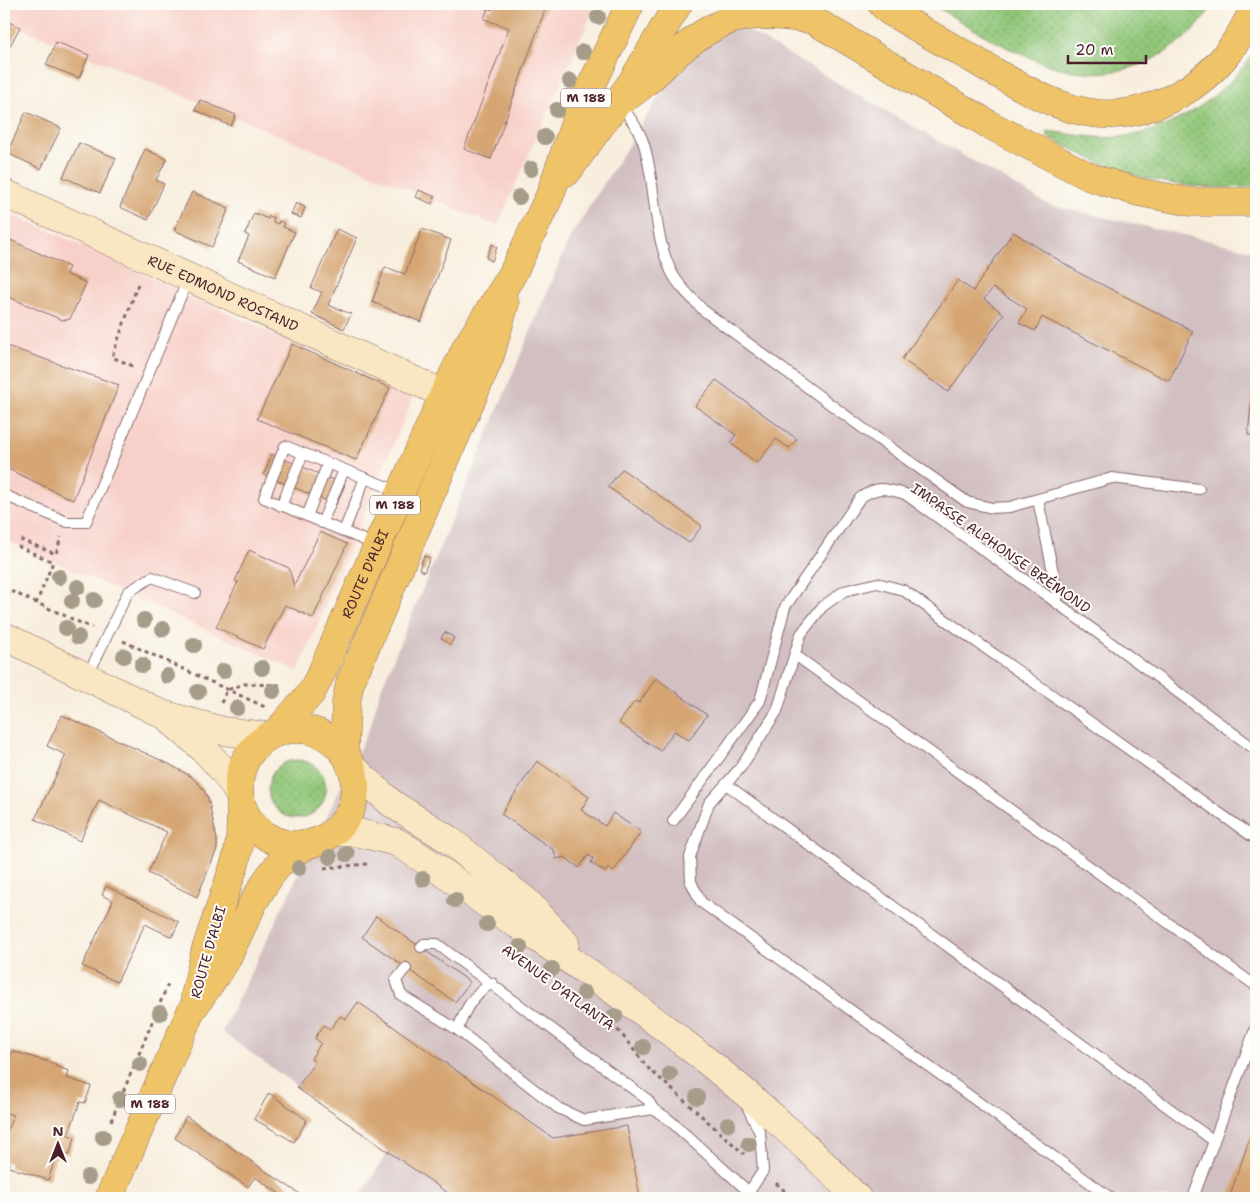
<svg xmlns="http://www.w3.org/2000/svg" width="1260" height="1202" viewBox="0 0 1260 1202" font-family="'Shantell Sans',sans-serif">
<defs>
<pattern id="grass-dots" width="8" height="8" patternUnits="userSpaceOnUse" patternTransform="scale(1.25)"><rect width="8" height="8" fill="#90c678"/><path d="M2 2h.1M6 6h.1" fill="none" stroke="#78a063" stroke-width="1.8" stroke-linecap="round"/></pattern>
</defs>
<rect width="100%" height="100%" fill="#fdfcf7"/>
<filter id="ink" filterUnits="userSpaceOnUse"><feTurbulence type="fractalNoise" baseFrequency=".02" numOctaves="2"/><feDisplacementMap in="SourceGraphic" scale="10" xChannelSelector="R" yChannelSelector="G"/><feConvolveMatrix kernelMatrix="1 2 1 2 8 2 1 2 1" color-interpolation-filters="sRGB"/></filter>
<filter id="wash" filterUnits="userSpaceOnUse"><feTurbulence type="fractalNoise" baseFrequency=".0096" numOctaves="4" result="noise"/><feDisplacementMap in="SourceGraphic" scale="20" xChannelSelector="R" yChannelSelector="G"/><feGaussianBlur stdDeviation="1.12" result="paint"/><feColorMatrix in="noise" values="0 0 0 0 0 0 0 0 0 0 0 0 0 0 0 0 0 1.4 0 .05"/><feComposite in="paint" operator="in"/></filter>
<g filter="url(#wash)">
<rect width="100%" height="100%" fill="#f8eedd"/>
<g fill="#f7d1c9">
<polygon points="4,4 596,4 497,226 4,21"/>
<polygon points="4,210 413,398 298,671 4,539"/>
</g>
<polygon fill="#d2bfc1" points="724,17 1049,205 1256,251 1256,1198 359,1198 388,1152 222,1032 371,725 380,691 570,237 680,64"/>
<g fill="url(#grass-dots)" stroke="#6d7252">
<path d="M931,4H1213C1200,27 1182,43 1159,56C1076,101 1003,45 931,4Z"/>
<path d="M1256,50V186C1213,191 1160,185 1118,170C1094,162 1071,148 1048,137L1047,131C1071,134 1095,139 1119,137C1176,131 1224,96 1256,50Z"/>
<circle cx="297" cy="789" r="29"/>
</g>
<g id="blocks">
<g fill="#d5a673">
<polygon points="494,4 547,4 491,159 464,149 509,28 484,19 488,8 492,10"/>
<polygon points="4,20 20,27 10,46 4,43"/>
<polygon points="56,42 89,55 79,78 46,65"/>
<polygon points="200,100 236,115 231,126 195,110"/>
<polygon points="26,112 61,128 41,169 7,153"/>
<polygon points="79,143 116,158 100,193 63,177"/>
<polygon points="145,149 167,159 156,180 164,184 148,220 120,207"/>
<polygon points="419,190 435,197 432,204 416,197"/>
<polygon points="192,192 229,208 212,247 174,230"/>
<polygon points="296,203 305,207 301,218 291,214"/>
<polygon points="254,213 268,219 269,216 274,218 273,222 278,224 279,221 284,223 283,227 295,232 275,277 238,261 249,236 245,234"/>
<polygon points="337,229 357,238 328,305 351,314 344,329 312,314 322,292 311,288"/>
<polygon points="422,229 451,240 421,322 372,302 385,267 405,274"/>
<polygon points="1013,232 1083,275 1193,331 1169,381 1042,317 1035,331 1019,323 1027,309 993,288 984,299 1004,314 948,392 902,359 958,280 973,291"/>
<polygon points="4,237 69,267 66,274 86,283 70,319 62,320 4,295"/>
<polygon points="492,244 497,247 492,261 486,258"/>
<polygon points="292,344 390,388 356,460 257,419"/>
<polygon points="4,345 119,385 73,500 4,467"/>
<polygon points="1255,365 1256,365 1256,436 1248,435"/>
<polygon points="716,380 775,423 797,439 789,448 776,439 757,463 749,457 730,443 736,435 695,406"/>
<polygon points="272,454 345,485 336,505 264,475"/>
<polygon points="622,469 702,526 689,543 608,487"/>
<polygon points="320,532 347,544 313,618 285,605 263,649 216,627 238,582 235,581 249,550 289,568 294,586"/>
<polygon points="424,556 430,558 424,572 419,569"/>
<polygon points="445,632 454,638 450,645 441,638"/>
<polygon points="656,678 707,715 689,740 674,731 660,751 619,723 635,701 639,703"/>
<polygon points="62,715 167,763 192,777 201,786 208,798 217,840 217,849 197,897 148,873 167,832 99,800 80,841 35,819 66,755 47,746"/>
<polygon points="537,761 589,797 581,810 605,826 613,813 641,832 613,872 608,868 605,872 591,863 593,858 588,855 579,868 565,857 556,859 554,850 501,814"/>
<polygon points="106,886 179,922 172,937 145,924 117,982 82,966 113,901 102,895"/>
<polygon points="376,916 470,982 455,1002 362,937"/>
<polygon points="358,1002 553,1138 627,1126 640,1198 455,1198 297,1088 315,1062 311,1059 321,1043 315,1038 324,1025 330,1030 340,1016 346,1019"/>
<polygon points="12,1051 56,1064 55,1066 69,1071 67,1078 91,1086 85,1103 80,1102 68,1135 75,1137 69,1155 62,1152 60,1159 56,1157 48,1180 9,1167 10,1163 4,1161 4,1139 13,1115 4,1112 4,1103 10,1084 4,1082 4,1076"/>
<polygon points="269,1093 307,1120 294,1142 254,1119"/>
<polygon points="186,1116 261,1168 306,1198 286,1198 255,1177 248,1187 175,1138"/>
<polygon points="1256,1120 1256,1198 1229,1198"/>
</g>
</g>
</g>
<g filter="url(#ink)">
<use href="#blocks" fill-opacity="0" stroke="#876769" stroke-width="1"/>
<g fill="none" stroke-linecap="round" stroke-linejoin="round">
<g stroke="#876769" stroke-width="12">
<g id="lane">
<path d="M618,102C629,116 641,131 645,148C656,188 653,234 671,271C678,286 692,298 703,310L864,429L967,502L992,508L1010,507L1112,478L1199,489"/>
<polyline points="4,495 67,522 86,522 188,279"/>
<polyline points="1038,500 1057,591 1057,603"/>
<polyline points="281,506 303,454"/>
<polyline points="307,516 328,463"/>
<polyline points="322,523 344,470"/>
<polyline points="344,531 365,478"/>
<polyline points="376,545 264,498 285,446 400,492"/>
<polyline points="795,655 1256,986"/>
<polyline points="88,675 128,592 152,577 195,593"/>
<polyline points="726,784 1214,1141"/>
<path d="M673,821L760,701L785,607L860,498C878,485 885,488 905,494L1057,603L1256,750"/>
<polyline points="406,968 396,980 401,995 458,1030 558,1108 584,1120 653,1109 648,1100 437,944 424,944 421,947"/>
<path d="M458,1030C464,1010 474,993 492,983"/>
<polyline points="747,1106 760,1133 763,1171 749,1192"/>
<polyline points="653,1109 667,1118 749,1192 753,1198"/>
<polyline points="1111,1198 701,902 691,882 690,857 709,803 741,767 777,711 801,634 822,607 844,591 877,583 903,590 1256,839"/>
<polyline points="1193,1198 1256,1027"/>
</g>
</g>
<g stroke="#876769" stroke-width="29">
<g id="secondary">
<path id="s1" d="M4,193L444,394"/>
<polyline points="4,636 162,714 223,731 268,736"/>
<path d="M171,721C199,744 220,762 239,794"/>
<polyline points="350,765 391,803 448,839 527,902 565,943"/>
<path d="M333,832L360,833L396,842C433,863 467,891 503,915C629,998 752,1087 857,1198"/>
</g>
</g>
<g stroke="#876769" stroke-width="29">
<g id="primary">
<polyline points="567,172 632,82 678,4"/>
<circle cx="297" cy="787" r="58"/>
<path id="s2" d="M276,733L311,693L321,674L444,394L467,346L512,275L550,195L578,114L630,4"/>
<polyline points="344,753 346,703 350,683 490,356 505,303"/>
<polyline points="195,995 205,952 236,860 240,841 241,805"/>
<polyline points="109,1198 191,1011 226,960 254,901 269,877 280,863 308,844"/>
</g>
</g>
<g stroke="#876769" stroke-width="29">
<g id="highway">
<polyline points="786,4 990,125 1090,177 1138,192 1191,202 1256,202"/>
<path d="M882,4L889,11C916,27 944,43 971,58C1012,82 1065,117 1114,114C1137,113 1156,106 1176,96C1216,75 1238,44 1256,4"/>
<path d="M618,102C639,91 654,75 671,59C718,16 746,9 807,19"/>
</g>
</g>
<g stroke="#876769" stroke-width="3" stroke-dasharray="4 4" stroke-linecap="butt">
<polyline points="131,367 131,365 112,357 138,284"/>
<polyline points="4,588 92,628"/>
<polyline points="36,604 53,562 19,547 22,540 56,554 61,537"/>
<polyline points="123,641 265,707"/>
<polyline points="221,703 227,690 244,684 283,685"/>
<polyline points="324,868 367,864"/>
<polyline points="611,1025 620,1032 647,1067 744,1154"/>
<polyline points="111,1121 168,984"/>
<polyline points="776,1183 792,1198"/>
<polyline points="79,1198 82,1192"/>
</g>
<use href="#lane" stroke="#fff" stroke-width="10"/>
<use href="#secondary" stroke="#f9e7c3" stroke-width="28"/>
<use href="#primary" stroke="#efc469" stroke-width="28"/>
<use href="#highway" stroke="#efc469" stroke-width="28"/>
</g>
<g fill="#a69c8a">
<circle cx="598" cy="17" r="8"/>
<circle cx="583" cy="52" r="8"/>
<circle cx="570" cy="81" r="8"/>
<circle cx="557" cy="110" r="8"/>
<circle cx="545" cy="137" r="8"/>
<circle cx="531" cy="169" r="8"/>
<circle cx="519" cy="197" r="8"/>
<circle cx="59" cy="577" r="8"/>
<circle cx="78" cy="587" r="8"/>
<circle cx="94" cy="600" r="8"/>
<circle cx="72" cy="601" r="8"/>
<circle cx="144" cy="620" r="8"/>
<circle cx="66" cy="628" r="8"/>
<circle cx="163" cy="629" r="8"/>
<circle cx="78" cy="637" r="8"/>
<circle cx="194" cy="645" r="8"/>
<circle cx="124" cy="656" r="8"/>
<circle cx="142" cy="665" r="8"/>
<circle cx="262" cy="668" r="8"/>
<circle cx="223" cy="671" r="8"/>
<circle cx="167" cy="676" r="8"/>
<circle cx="273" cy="691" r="8"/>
<circle cx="198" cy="692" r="8"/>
<circle cx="237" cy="708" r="8"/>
<circle cx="347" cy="854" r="8"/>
<circle cx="330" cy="857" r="8"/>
<circle cx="299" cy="868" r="8"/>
<circle cx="423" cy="879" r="8"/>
<circle cx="455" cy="900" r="8"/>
<circle cx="487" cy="924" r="8"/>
<circle cx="520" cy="947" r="8"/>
<circle cx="552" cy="969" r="8"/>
<circle cx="584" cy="993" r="8"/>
<circle cx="160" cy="1013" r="8"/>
<circle cx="615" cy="1016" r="8"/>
<circle cx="643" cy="1047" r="8"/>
<circle cx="140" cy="1064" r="8"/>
<circle cx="670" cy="1074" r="8"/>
<circle cx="697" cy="1097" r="8"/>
<circle cx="120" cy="1099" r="8"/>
<circle cx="728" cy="1124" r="8"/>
<circle cx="103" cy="1137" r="8"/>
<circle cx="749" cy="1144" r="8"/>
<circle cx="88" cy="1177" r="8"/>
</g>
</g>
<g text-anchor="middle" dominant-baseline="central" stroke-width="4" stroke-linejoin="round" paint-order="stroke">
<g fill="#fdfcf7" stroke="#806168" stroke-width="1">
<rect x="561" y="88.5" width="50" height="19" rx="4"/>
<rect x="370" y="495.5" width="50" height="19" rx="4"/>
<rect x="125" y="1094.5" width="50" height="19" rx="4"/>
</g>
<g font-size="12" font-weight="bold" fill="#4a1f2b">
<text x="586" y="98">M 188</text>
<text x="395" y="505">M 188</text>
<text x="150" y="1104">M 188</text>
</g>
<g font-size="14" fill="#4a1f2b" stroke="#fdfcf7">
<text stroke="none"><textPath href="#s1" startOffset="241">RUE EDMOND ROSTAND</textPath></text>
<text transform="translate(1001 548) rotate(35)">IMPASSE ALPHONSE BRÉMOND</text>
<text stroke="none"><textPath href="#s2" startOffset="184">ROUTE D'ALBI</textPath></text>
<text transform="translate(208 952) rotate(-74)">ROUTE D'ALBI</text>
<text transform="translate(558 987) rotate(36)">AVENUE D'ATLANTA</text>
</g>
</g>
<rect width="1260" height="1202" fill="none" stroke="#fdfcf7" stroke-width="20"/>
<g transform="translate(58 1144)" stroke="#fdfcf7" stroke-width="4" paint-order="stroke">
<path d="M0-4L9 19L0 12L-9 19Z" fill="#4a1f2b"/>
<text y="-8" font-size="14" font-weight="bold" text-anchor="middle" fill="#4a1f2b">N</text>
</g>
<path d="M1068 55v8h78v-8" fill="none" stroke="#4a1f2b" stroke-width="2.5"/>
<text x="1075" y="55" font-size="15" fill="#4a1f2b" stroke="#fdfcf7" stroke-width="4" paint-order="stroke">20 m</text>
</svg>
